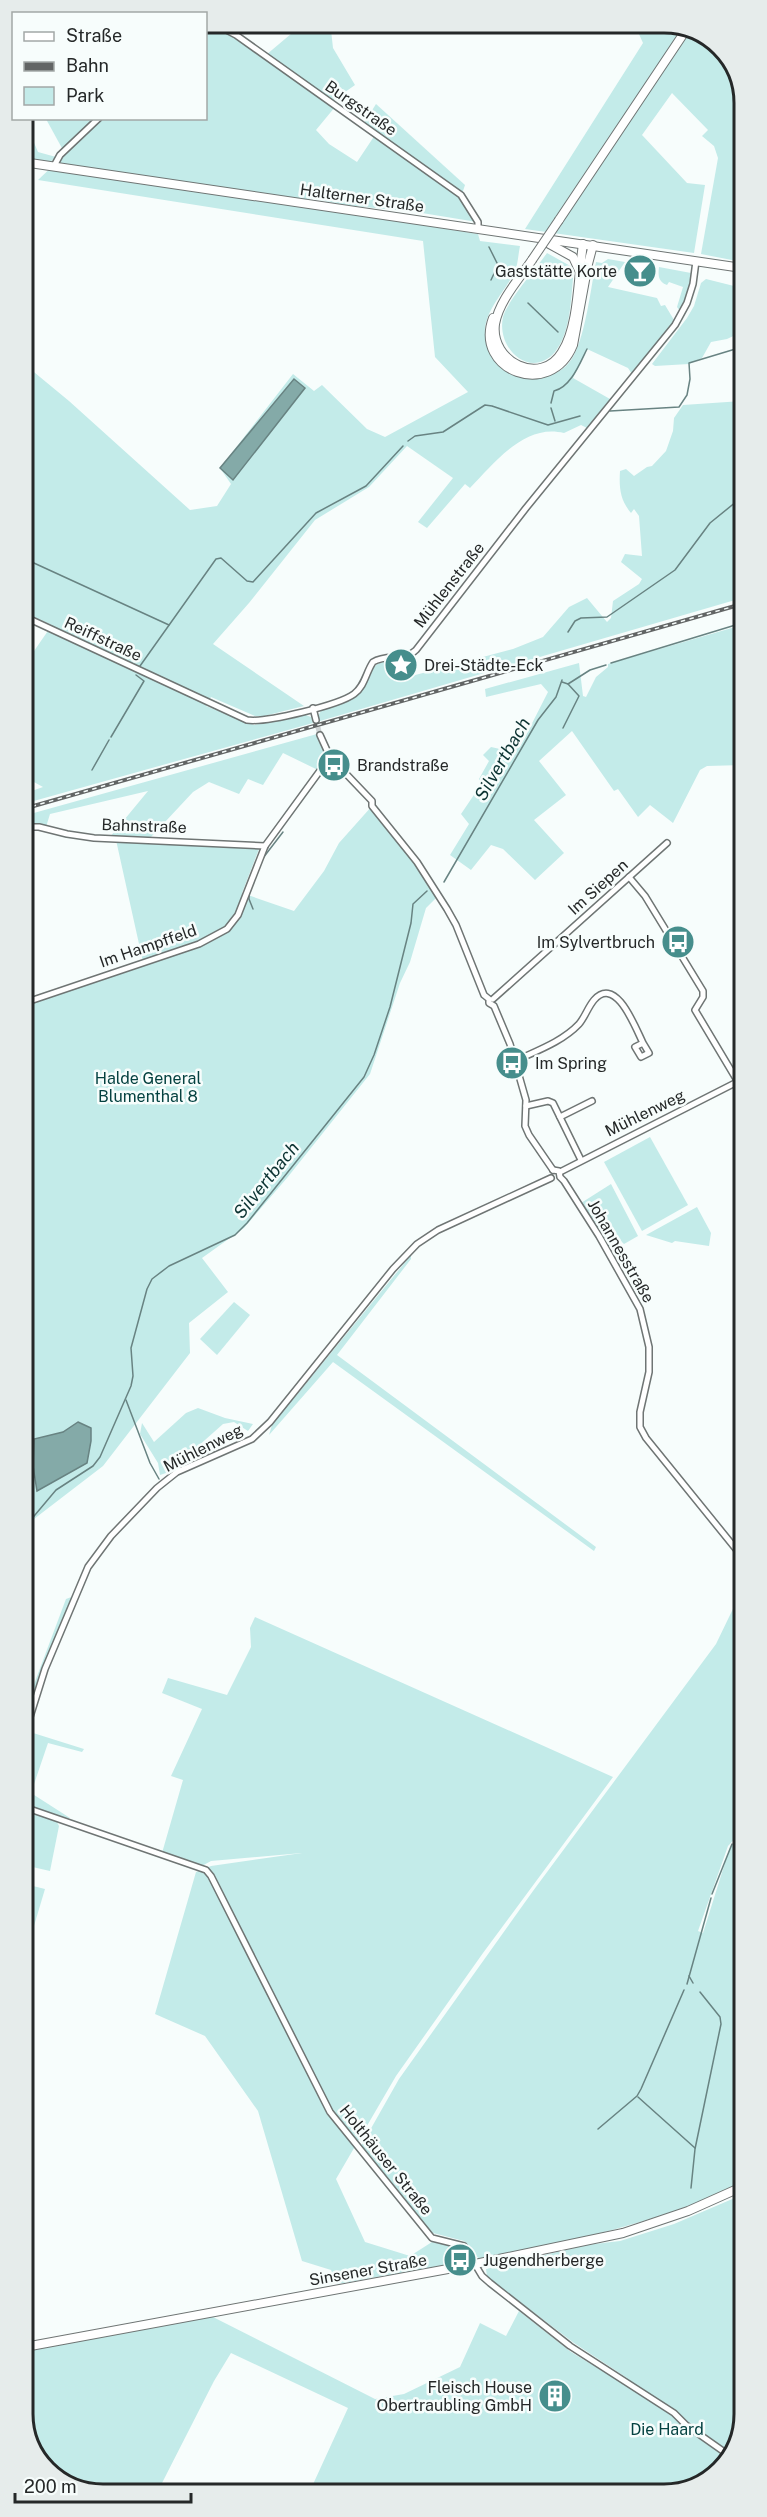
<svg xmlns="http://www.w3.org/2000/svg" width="767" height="2517" viewBox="0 0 767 2517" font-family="'Public Sans',sans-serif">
<rect width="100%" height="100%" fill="#f7fdfc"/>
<g fill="#c3ebe9">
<path d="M206,23L226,29L335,107L316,130L329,144L357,162L375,135L461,195L477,222L416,212L344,205L310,198L308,207L478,234L480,241L520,246C518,255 518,266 514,273C504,293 483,312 485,335C487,352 497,367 513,375C523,379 534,380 544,377C555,374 564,370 571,360C585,340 591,287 596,262L602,263L608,259L625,262L608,287L657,298L661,306L665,305L674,320L664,335L632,374L628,368L587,349L573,378L610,399L587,428L581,425L564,433C525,423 494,463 470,488L465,484L427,528L418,522L453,478L407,446L369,487L315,520L249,603L213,644L304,706L264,716H255L211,697L206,706L254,725L303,714L311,717L313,723L23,804V794L43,787L23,776V667L52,625L23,612V363L69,401L190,510L217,506L231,484L220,468L293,374L314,391L322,385L367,429L385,437L468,392L435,357L423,241L38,180L102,119L206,118Z"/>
<polygon points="304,23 320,23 331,30 333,48 355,85 331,102 266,55"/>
<polygon points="634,23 670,23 717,42 742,83 742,262 701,254 718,158 714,146 702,136 708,130 672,93 642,135 687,183 705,185 694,253 525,229 643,43"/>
<polygon points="376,104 465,185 462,194 363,125"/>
<polygon points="46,119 97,119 63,150"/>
<polygon points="32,138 38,152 56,157 48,164 23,159 23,140"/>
<path d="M547,253L574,268C571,293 572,331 555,352C531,380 496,349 503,317C506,303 537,267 547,253Z"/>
<path d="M659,267L691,273L690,287L680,311L677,307L683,287L669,282L667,285C658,282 658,275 659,267Z"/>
<polygon points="706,279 742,288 742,332 727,339 711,342 702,358 689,364 655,366 652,364 687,318 694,306 701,283"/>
<path d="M742,401V598L320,721L318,716L322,709C332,706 345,704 353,697C373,681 365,658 397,661L404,678L513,649L543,637L569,607L587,598L607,622L611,618L613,601L639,584L642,579L621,562L625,554L642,556L639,516L634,509L631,513C620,500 619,488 620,471L626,469L634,476L647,467L652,466L666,451L673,431L674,418L683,405Z"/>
<polygon points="742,625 743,765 707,766 700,770 673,823 650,805 638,817 618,789 614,791 572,731 539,761 566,795 534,820 564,853 535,880 503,849 491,845 471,870 450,855 469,824 461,814 482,783 479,779 489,761 483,755 491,747 500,749 520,747 548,692 541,684 486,697 485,689 579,663 583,696 586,697 596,677 608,667 608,664"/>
<polygon points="317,734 326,755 318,770 283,753 263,785 248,779 239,794 209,782 193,792 151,837 110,837 148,791 50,814 46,827 23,824 23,816"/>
<polygon points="372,806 416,863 436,898 426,908 410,962 400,983 370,1074 287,1178 244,1228 202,1258 228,1292 189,1323 190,1353 103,1466 34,1519 24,1531 24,1003 143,962 116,840 259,849 242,893 294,911 324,871 339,843"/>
<polygon points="650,1137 688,1205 642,1231 604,1162"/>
<polygon points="611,1184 638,1236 624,1244 621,1241 608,1247 581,1203"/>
<polygon points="697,1207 711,1233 709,1246 675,1241 672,1243 646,1235"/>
<polygon points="411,1255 411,1259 337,1355 596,1547 594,1551 333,1362 269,1435 272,1425"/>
<polygon points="234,1302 250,1315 217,1355 200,1339"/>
<polygon points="198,1408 225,1418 253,1424 248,1431 234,1422 223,1424 169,1472 160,1475 158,1463 140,1434 142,1423 154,1442 186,1413"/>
<path d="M744,1586V1829L728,1846L698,1931L703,1933L730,1847L744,1832V2182C658,2224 573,2240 480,2260L464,2241L433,2233L407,2205L361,2146L399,2079L533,1891L716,1644Z"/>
<polygon points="74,1596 39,1679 24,1731 24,1711 66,1599"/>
<polygon points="255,1617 613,1777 483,1953 396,2076 336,2179 365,2242 410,2256 432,2242 459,2248 457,2263 337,2284 331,2270 302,2261 258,2111 205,2036 155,2014 196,1872 211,1866 302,1853 211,1861 200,1867 162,1853 183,1780 171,1776 202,1709 162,1693 168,1678 227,1695 251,1647 250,1628"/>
<polygon points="30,1732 84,1749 82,1752 48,1743 31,1793 70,1818 64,1819 24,1806 24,1749"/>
<polygon points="24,1809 56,1820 59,1826 50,1871 28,1866 25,1878"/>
<polygon points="25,1884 45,1889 25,1956"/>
<polygon points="744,2194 744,2241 733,2247 744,2289 744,2414 728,2463 684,2492 309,2493 348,2408 231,2353 214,2381 162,2483 170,2494 97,2494 50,2475 25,2434 25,2350 211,2316 375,2399 404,2394 460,2367 480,2323 506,2336 519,2311 571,2352 624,2384 627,2378 574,2343 492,2281 487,2276 486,2269 586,2245 620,2241 674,2224"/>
</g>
<g fill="#84aaa8" stroke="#688382" stroke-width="1.5">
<polygon points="294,379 305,388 233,480 220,468"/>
<polygon points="78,1422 91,1428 91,1441 87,1463 37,1491 33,1466 34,1439 63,1432"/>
</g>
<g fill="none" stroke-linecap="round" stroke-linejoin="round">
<g stroke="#688382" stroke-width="1.5">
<polyline points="489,247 498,265 491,280"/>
<polyline points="528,303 558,332"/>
<path d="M551,403L554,391C571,387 580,363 587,349"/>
<polyline points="551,408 555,421"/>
<polyline points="610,411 679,407 687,395 690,379 689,363 742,347"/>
<polyline points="408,441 415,436 443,432 485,405 492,406 548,425 580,416"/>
<polyline points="23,558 169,625"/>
<polyline points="568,632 575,621 581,618 607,617 675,570 710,523 742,497"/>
<polyline points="611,663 742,623"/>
<polyline points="140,666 216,559 221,558 247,581 253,582 316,513 366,486 403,446"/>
<polyline points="562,682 568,684 590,670 606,665"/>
<polyline points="563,728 579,696 568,684"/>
<polyline points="111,737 144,681 136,675"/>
<polyline points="92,770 109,740"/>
<polyline points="263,858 283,832"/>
<polyline points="444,882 538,720 556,697 562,680"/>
<polyline points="249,893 249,899 253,909"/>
<polyline points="126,1400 150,1463 159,1479"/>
<polyline points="24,1528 56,1490 93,1466 100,1457 131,1386 133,1376 131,1348 147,1289 152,1279 169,1266 235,1235 247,1223 364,1077 374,1055 390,1007 411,923 413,904 427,891"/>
<polyline points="737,1839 744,1831"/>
<polyline points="712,1894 732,1844"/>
<polyline points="689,1976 693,1983"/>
<polyline points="687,1984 711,1898"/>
<polyline points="638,2097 695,2148"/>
<polyline points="598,2129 637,2096 641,2089 684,1990"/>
<polyline points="691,2188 695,2149 721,2024 720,2017 700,1992"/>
</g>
<polyline stroke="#cdd2d2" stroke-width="5" stroke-dasharray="5 2.5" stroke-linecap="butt" points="316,720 320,735"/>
<g stroke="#6f7574" stroke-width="8">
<g id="minor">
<polyline points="213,23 236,35 461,195 478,222 478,229"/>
<polyline points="54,166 60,155 99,118"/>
<path d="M23,616L247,720C266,723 339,705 354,694C365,686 366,672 373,662C387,653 404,662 416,650L526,508L675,325L687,303L693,284L696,261"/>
<polyline points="313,708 316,720"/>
<polyline points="320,735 330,757 372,801 372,806 417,862 447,909 456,925 484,995 489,999 489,1003 494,1006 510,1044 526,1100 525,1126 529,1135 553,1170"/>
<polyline points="23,827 39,827 67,834 94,838 265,846"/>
<polyline points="629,877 645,896 703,991 703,997 695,1010 738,1082"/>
<polyline points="493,999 667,843"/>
<polyline points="24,1003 199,944 227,929 238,915 265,846 330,757"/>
<polyline points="740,1020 743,1025"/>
<path d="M515,1061C536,1051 562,1042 579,1024C585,1017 588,1007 594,1000C616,975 635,1027 643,1043L635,1047L641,1057L649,1053L643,1043"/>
<polyline points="526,1106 548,1101 553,1103 581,1160"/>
<polyline points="560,1117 592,1101"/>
<polyline points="553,1170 559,1171 560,1177 564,1181 599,1236 640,1309 649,1347 649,1372 640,1412 640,1427 646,1438 744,1559"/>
<polyline points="560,1172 743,1079"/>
<polyline points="24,1736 45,1669 72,1605 88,1567 111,1536 157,1488 177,1472 252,1439 270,1422 393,1269 417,1244 438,1230 551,1178"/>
<polyline points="24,1807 206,1870 211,1876 330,2112 432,2238 464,2246 482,2276 490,2283 570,2346 674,2413 686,2425 730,2456"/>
</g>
</g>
<g stroke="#6f7574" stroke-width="10">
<g id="secondary">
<polyline points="23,162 742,268"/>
<polyline points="559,220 686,30"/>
<polyline points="544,241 573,257 579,270"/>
<path d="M532,260C519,279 499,301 495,324C490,362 541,387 562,352C579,326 578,276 583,244"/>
<path d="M493,318C473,371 551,400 573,345L588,264L593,245"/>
<polyline points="25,2347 475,2264 623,2233 688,2211 744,2186"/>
</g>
</g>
<use href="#minor" stroke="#fff" stroke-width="5"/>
<use href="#secondary" stroke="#fff" stroke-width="8"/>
<g stroke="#626565" stroke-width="4">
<polyline id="rail" points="23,809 742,604"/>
</g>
<use href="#rail" stroke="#f7fdfc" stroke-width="1.5" stroke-dasharray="4.5" stroke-linecap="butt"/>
<g stroke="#6f7574" stroke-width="10" stroke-linecap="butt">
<polyline id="secondary-bridge" points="532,260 559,220"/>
</g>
<use href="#secondary-bridge" stroke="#fff" stroke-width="8"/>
</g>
<defs>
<g id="bar-disc" transform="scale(1.725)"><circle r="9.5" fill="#468e8c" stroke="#f7fdfc"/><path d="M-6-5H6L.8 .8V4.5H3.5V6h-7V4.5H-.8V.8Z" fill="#fff"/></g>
<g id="sight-disc" transform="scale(1.725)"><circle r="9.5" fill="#468e8c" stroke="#f7fdfc"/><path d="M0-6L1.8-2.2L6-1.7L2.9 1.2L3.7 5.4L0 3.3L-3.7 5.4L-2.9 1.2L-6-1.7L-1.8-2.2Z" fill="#fff"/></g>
<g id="bus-disc" transform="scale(1.725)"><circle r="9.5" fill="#468e8c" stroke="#f7fdfc"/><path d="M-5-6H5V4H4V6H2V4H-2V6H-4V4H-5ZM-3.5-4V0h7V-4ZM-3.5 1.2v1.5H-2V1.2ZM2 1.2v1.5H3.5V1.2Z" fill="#fff"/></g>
<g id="building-disc" transform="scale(1.725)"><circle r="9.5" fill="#468e8c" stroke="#f7fdfc"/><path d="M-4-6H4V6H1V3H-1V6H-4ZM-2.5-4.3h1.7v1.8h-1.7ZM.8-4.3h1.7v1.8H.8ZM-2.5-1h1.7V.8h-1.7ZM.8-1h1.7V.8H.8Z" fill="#fff"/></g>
</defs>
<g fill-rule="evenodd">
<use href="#bar-disc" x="640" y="271"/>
<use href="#sight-disc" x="401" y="665"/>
<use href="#bus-disc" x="334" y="765"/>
<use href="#bus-disc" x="678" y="942"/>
<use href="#bus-disc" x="512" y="1063"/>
<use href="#bus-disc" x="460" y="2260"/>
<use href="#building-disc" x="555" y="2396"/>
</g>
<g text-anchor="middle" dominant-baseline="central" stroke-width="5" stroke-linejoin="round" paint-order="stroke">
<g font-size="16" fill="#252828" stroke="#f7fdfc">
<text transform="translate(361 108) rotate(35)">Burgstraße</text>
<text transform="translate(362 198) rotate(8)">Halterner Straße</text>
<text transform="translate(449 585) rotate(-52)">Mühlenstraße</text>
<text transform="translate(103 639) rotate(25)">Reiffstraße</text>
<text transform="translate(144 826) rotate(2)">Bahnstraße</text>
<text transform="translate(598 887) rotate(-42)">Im Siepen</text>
<text transform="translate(148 946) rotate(-19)">Im Hampffeld</text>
<text transform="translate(645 1113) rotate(-26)">Mühlenweg</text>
<text transform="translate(621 1251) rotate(60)">Johannesstraße</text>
<text transform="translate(203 1448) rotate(-27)">Mühlenweg</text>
<text transform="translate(386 2160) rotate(51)">Holthäuser Straße</text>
<text transform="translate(368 2270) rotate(-10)">Sinsener Straße</text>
</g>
<g font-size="16" fill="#252828" stroke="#f7fdfc" text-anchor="start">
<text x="617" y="271" text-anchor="end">Gaststätte Korte</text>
<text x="424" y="665">Drei-Städte-Eck</text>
<text x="357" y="765">Brandstraße</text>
<text x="655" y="942" text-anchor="end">Im Sylvertbruch</text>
<text x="535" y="1063">Im Spring</text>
<text x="483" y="2260">Jugendherberge</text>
<text x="532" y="2387" text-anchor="end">Fleisch House<tspan x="532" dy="18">Obertraubling GmbH</tspan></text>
</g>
<g font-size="16" fill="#054241" stroke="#f7fdfc">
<text x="148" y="1078">Halde General<tspan x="148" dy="18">Blumenthal 8</tspan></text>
<text x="667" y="2429">Die Haard</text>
</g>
<g font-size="18" font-style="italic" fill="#0c3332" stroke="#f7fdfc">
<text transform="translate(502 759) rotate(-60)">Silvertbach</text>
<text transform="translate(266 1180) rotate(-51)">Silvertbach</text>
</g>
</g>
<path d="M0 0H767V2517H0ZM103 33H664A70 70 0 0 1 734 103V2414A70 70 0 0 1 664 2484H103A70 70 0 0 1 33 2414V103A70 70 0 0 1 103 33Z" fill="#e6eceb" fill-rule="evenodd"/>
<path fill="none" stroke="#252828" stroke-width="3" d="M103 33H664A70 70 0 0 1 734 103V2414A70 70 0 0 1 664 2484H103A70 70 0 0 1 33 2414V103A70 70 0 0 1 103 33Z"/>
<rect x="12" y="12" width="195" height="108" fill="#f7fdfc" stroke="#a3a8a7" stroke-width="1.5"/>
<rect x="24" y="32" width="30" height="9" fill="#ffffff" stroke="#a3a8a7" stroke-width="1.5"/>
<text x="66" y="42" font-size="18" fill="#252828">Straße</text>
<rect x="24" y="62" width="30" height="9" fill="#626565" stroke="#a3a8a7" stroke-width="1.5"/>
<text x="66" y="72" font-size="18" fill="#252828">Bahn</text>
<rect x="24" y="87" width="30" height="18" fill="#c3ebe9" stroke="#a3a8a7" stroke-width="1.5"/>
<text x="66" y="102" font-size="18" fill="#252828">Park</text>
<path d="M15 2493v9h176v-9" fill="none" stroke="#252828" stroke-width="3"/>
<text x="24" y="2493" font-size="18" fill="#252828" stroke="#f7fdfc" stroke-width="4.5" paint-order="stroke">200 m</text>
</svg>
